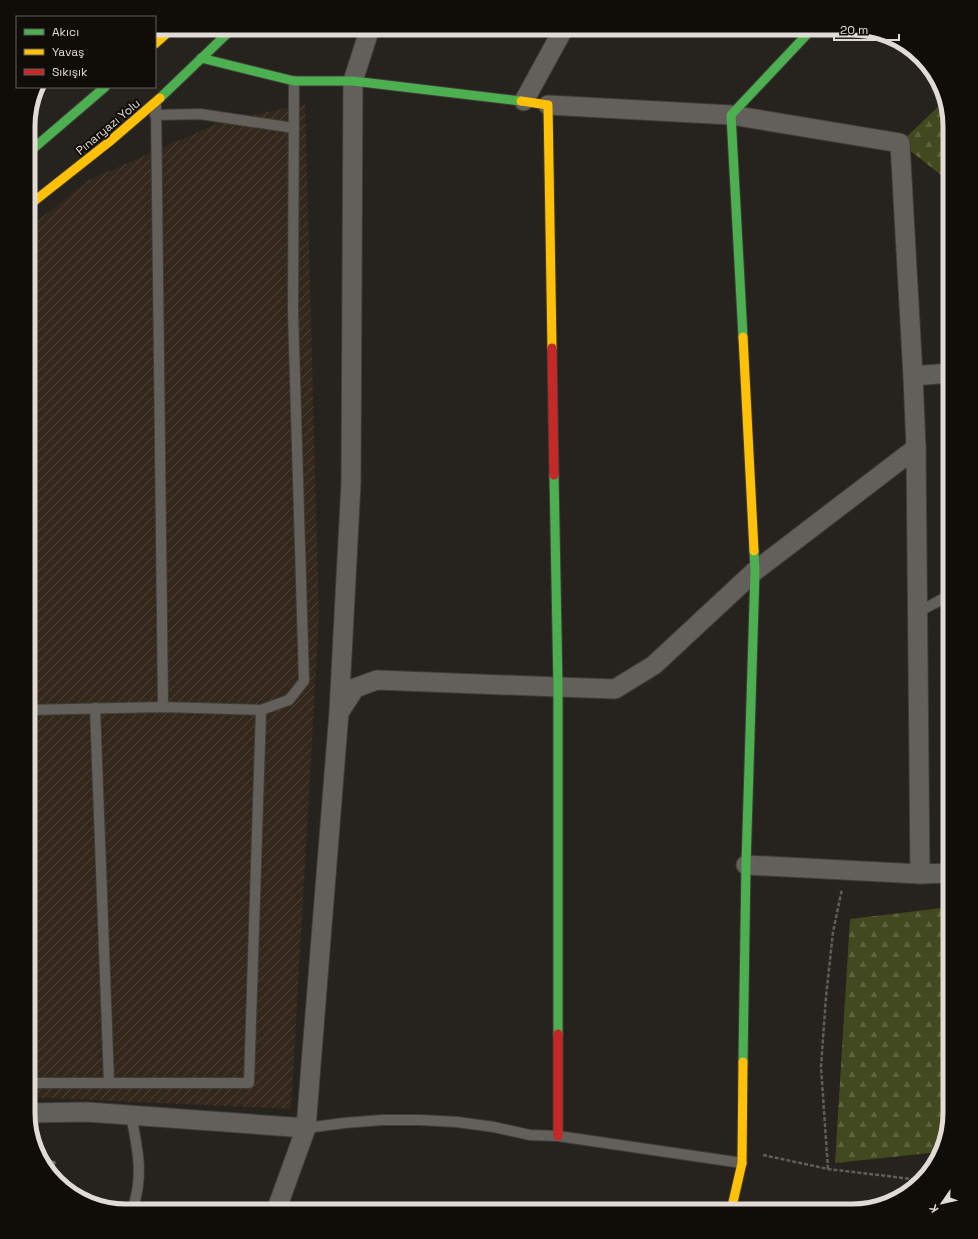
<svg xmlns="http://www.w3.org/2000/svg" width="978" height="1239" viewBox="0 0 978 1239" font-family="'Space Grotesk',sans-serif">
<defs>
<pattern id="industrial-furrows" width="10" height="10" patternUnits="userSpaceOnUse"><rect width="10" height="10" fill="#33281b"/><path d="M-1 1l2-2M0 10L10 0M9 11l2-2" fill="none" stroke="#50473b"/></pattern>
<pattern id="forest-firs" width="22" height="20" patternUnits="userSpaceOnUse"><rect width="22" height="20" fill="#43491e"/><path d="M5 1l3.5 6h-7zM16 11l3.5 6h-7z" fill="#5e633e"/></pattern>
<pattern id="building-cross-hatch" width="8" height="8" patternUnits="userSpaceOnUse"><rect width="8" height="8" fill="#6f6a71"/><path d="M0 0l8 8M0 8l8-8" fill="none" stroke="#8a868b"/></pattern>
</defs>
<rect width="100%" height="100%" fill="#26221d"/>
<polygon fill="url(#industrial-furrows)" points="305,104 319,618 291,1109 28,1097 28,228 89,180 221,122"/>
<g fill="url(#forest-firs)">
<polygon points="943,102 950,126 950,182 900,143"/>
<polygon points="950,907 950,1113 940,1152 835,1163 850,919"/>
</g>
<polygon fill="url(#building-cross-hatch)" points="41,1155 56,1162 51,1174 45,1168"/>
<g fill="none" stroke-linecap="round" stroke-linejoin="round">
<g stroke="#403d39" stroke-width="12">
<g id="lane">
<polyline points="156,105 163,707"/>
<polyline points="155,115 200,114 294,128"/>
<polyline points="918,612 950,595"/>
<polyline points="95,708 109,1082"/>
<polyline points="28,710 163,707 261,710 289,700 304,681 293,312 294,81"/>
<polyline points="28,1083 249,1083 261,710"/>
<path d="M131,1115C138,1151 144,1176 132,1211"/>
<polyline points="306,1128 344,1123 382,1120 420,1120 457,1122 494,1127 530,1135 558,1136 742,1163"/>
</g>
</g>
<g stroke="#403d39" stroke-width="21">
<g id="street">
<polyline points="524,101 564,28"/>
<polyline points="548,105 731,115 900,143 913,376 916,448 920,874"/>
<polyline points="913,376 950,373"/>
<polyline points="340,711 355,688 377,680 558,687 615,689 654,665 755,571 916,448"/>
<polyline points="746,865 920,874 950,873"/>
<polyline points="28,1113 87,1112 306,1128"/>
<polyline points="276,1211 306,1128 339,712 351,483 353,81 370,28"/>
</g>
</g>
<g stroke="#403d39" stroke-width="11">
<g id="fast">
<polyline points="201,58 294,81 353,81 521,101"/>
<polyline points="160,98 233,28"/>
<polyline points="28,153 105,87"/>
<polyline points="743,337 731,115 813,28"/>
<polyline points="554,475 558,687 558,1034"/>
<polyline points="743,1062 746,865 755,571 754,551"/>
</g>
</g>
<g stroke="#403d39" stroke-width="11">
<g id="slow">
<polyline points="155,44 173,28"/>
<polyline points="521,101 548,105 552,348"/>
<polyline points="28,206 109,142 160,98"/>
<polyline points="743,337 754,551"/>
<polyline points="731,1211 742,1163 743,1062"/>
</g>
</g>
<g stroke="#403d39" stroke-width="11">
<g id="jam">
<polyline points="552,348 554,475"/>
<polyline points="558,1034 558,1136"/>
</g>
</g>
<g stroke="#615e5a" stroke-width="2.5" stroke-dasharray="4 2" stroke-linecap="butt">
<polyline points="763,1155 828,1169 920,1180"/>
<polyline points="828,1169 821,1067 826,997 833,932 842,889"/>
</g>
<use href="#lane" stroke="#63605c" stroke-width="10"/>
<use href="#street" stroke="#63605c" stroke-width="19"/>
<use href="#fast" stroke="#4caf50" stroke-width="9"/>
<use href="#slow" stroke="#ffc107" stroke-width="9"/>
<use href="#jam" stroke="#c62828" stroke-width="9"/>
</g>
<g text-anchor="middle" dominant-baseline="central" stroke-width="4" stroke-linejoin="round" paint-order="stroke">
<g font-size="12" fill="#e0dbd5" stroke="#100c08">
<text transform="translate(108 127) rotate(-40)">Pınaryazı Yolu</text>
</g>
</g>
<path d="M0 0H978V1239H0ZM126 35H852A91 91 0 0 1 943 126V1113A91 91 0 0 1 852 1204H126A91 91 0 0 1 35 1113V126A91 91 0 0 1 126 35Z" fill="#100c08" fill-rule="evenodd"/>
<path fill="none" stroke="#e0dbd5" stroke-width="5" d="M126 35H852A91 91 0 0 1 943 126V1113A91 91 0 0 1 852 1204H126A91 91 0 0 1 35 1113V126A91 91 0 0 1 126 35Z"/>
<rect x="16" y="16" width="140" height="72" fill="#100c08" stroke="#635f5a"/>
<rect x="24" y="29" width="20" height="6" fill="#4caf50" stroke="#635f5a"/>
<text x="52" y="36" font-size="12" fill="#e0dbd5">Akıcı</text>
<rect x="24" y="49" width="20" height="6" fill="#ffc107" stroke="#635f5a"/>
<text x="52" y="56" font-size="12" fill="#e0dbd5">Yavaş</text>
<rect x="24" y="69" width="20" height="6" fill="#c62828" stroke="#635f5a"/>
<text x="52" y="76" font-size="12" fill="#e0dbd5">Sıkışık</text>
<g transform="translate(942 1203) rotate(236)" stroke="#100c08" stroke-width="3" paint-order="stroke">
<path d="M0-3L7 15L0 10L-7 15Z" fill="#e0dbd5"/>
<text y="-6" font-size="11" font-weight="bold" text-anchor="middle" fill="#e0dbd5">K</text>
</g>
<path d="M834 34v6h65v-6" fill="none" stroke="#e0dbd5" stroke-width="2"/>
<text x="840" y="34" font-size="12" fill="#e0dbd5" stroke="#100c08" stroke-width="3" paint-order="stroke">20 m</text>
</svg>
